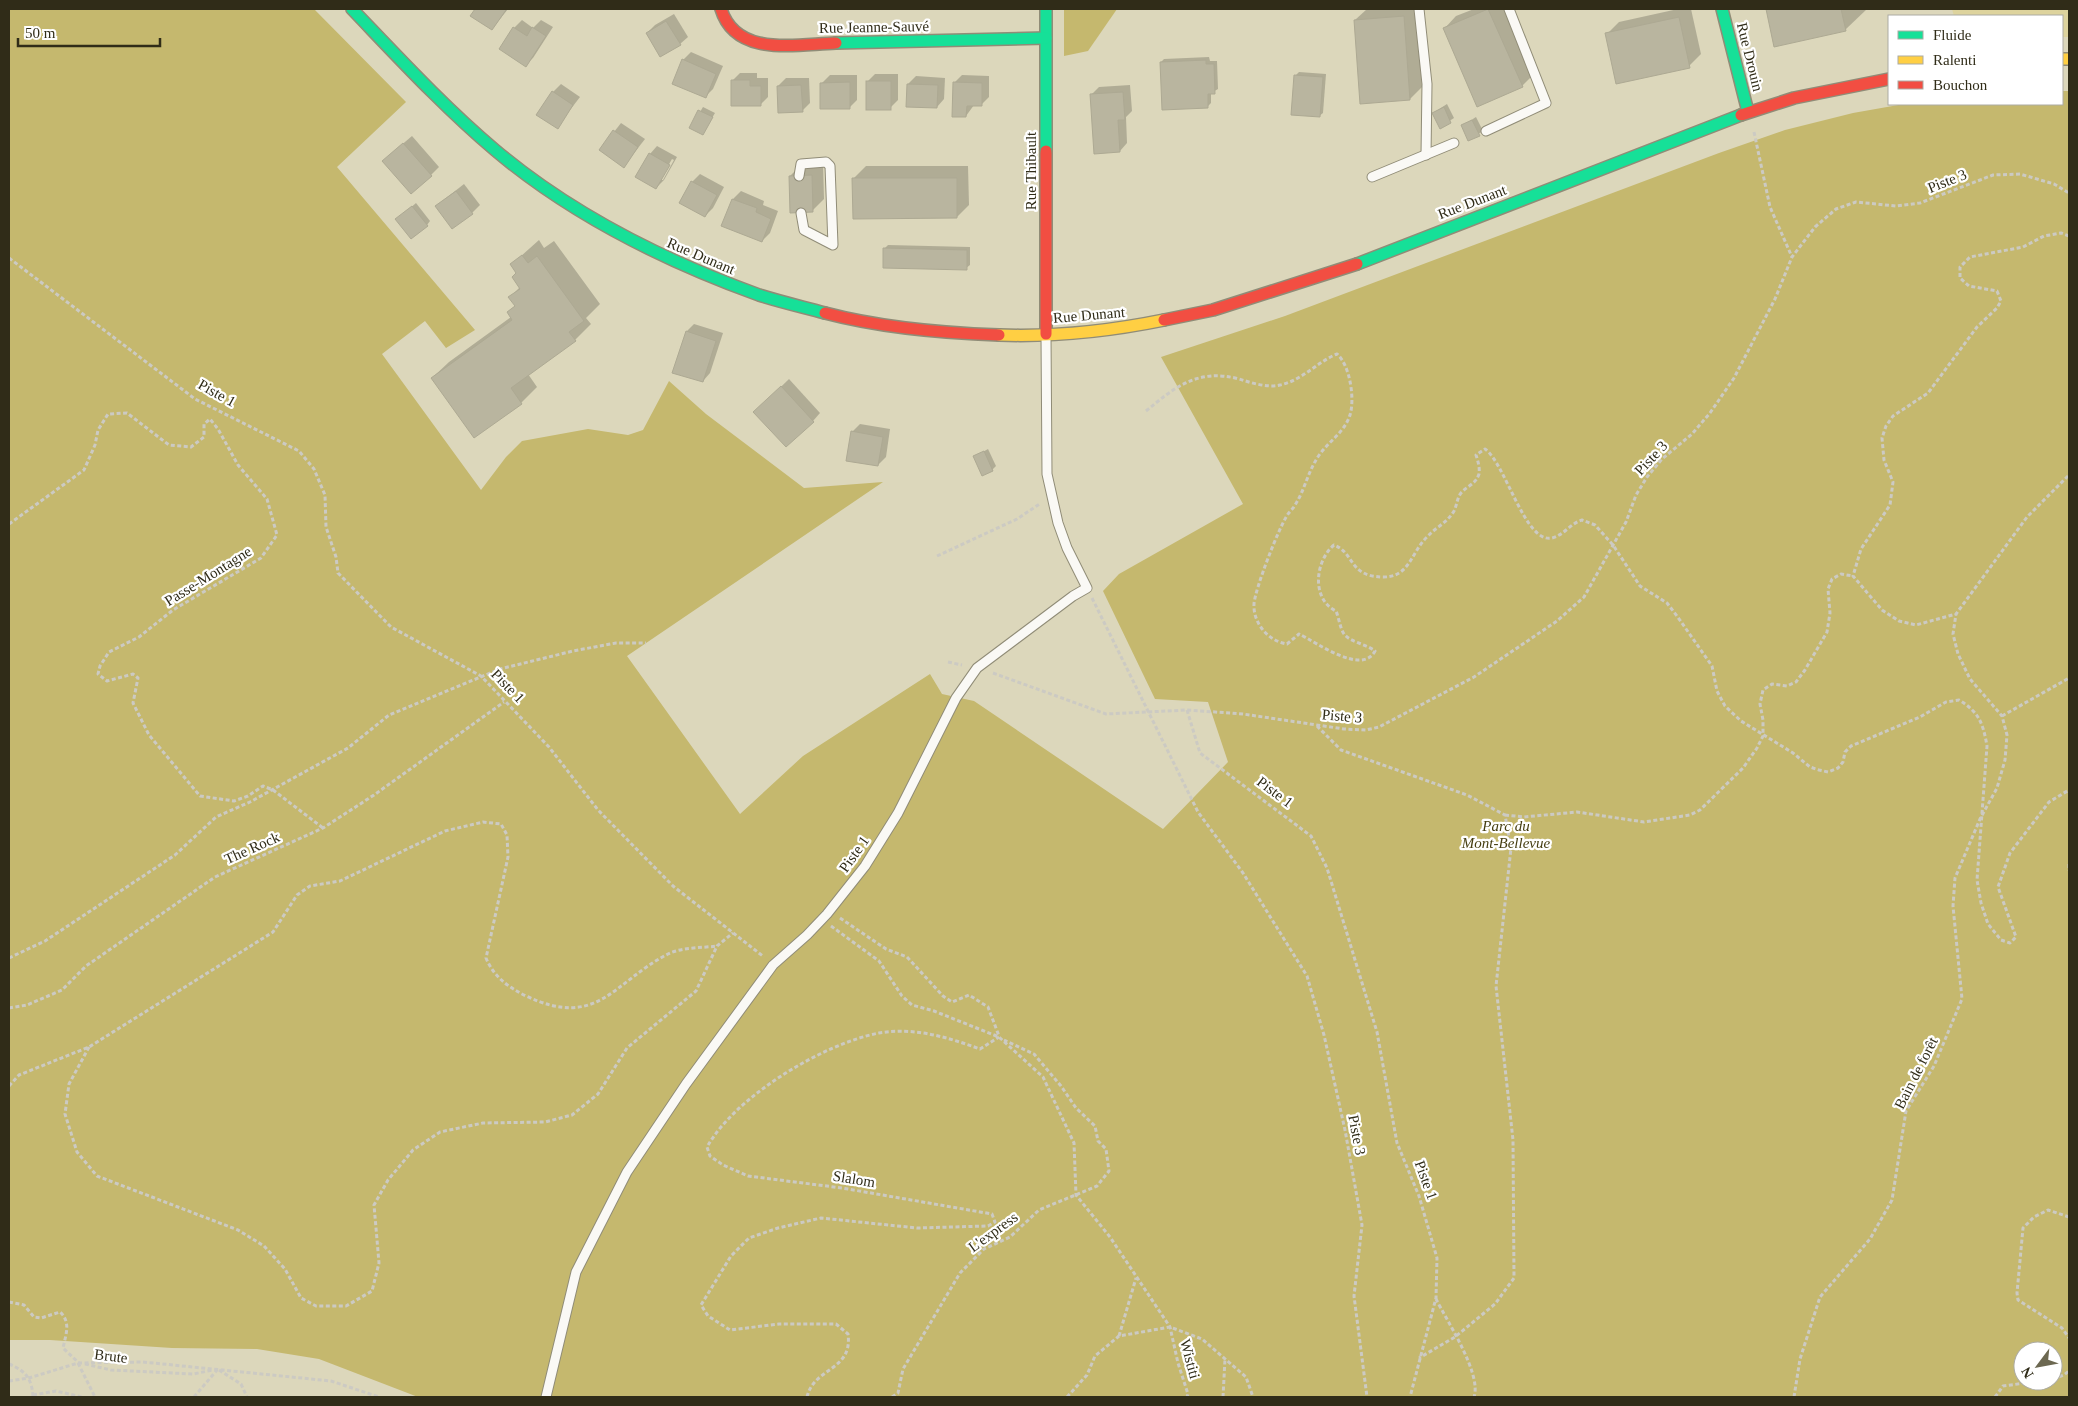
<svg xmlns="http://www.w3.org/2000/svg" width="2078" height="1406" viewBox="0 0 2078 1406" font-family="Georgia,serif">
<rect width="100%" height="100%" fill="#dcd7bb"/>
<polygon fill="#ddd39d" points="1952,9 2069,9 2069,37 2062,37 2062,16 1954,16"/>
<g fill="#c5b86e" fill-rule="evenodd">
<path d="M9,9H314L406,102L337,167L475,330L446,348L425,321L382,354L481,490L506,457L522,441L588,429L628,435L643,430L669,381L706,414L804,488L883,482L627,656L740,814L803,756L930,674L942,694L974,701L1163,829L1228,762L1208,702L1155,699L1103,591L1119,574L1243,504L1161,357L1285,316L1719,153L1785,130L1853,113L1904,104H2062V91H2069V1397H418L319,1359L257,1349L172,1348L50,1340H9ZM2023,1351H2053V1381H2023Z"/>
<polygon points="1064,9 1117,9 1088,51 1064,56"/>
</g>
<g fill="#0003" fill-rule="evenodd">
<polygon points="476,9 508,9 492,29 472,15"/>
<polygon points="1367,9 1416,9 1422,87 1410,99 1355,20"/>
<polygon points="1474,9 1505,9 1534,74 1522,86 1444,29 1456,16"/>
<polygon points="1678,9 1691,9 1701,54 1689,66 1607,34 1619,22"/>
<polygon points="1767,9 1867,9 1845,30 1775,45"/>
<polygon points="674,14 688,37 680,44 647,33 655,25"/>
<polygon points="522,20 533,28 541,20 553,27 533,58 525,65 514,28"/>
<polygon points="691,52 723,66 713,89 706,96 683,60"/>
<polygon points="1209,57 1210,61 1217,61 1218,89 1211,93 1211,103 1208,106 1161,62 1164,59"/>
<polygon points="1299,72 1326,74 1323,113 1319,116 1296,75"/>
<polygon points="740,73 757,73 757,78 768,78 768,97 760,105 732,81"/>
<polygon points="875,74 898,74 898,100 890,108 867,82"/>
<polygon points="830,75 857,75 857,100 849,108 822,83"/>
<polygon points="962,75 989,76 989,97 981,105 974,105 966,116 954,83"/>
<polygon points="916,76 945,78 944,99 937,107 908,84"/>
<polygon points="786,78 809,78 810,103 802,111 778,86"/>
<polygon points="561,84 580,97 557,127 553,92"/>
<polygon points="1130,85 1132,111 1126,117 1127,143 1120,151 1091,95 1099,87"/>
<polygon points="1447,104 1454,118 1440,127 1433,113"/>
<polygon points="703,107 715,113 703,133 691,127"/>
<polygon points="1476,117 1483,131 1469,140 1462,126"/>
<polygon points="621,123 645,139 624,166 600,150"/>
<polygon points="412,136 439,167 431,175 392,153"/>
<path d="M657,146L677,157L664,180L656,188L650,154ZM672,159L674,160L663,180H660Z"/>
<polygon points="802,164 823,164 824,199 812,211 790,176"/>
<polygon points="866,166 968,166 969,205 957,217 854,178"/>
<polygon points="700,174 724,187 713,208 705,216 692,182"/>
<polygon points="464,184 480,205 472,213 436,206"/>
<polygon points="741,191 764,201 763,205 778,211 770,233 762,241 723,225 733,199"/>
<polygon points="416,203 430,221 427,225 401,216"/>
<polygon points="539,240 544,248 554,241 600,304 586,318 591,324 575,340 528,374 537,387 521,403 475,436 432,378 449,362 511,317 508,312 516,305 510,297 520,287 517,273 511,265"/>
<polygon points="888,245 970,247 970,265 966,268 884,249"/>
<polygon points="694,324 723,333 710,373 703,381 687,331"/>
<polygon points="789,379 820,413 813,421 755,412"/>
<polygon points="860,424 890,429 886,457 878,465 852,432"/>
<polygon points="988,449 996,466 992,470 974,457"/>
</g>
<g fill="#b9b59f" stroke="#ada993">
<polygon points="475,9 504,9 506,10 492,30 470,16"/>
<polygon points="1488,9 1523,87 1477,107 1443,28"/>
<polygon points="1766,9 1841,9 1846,31 1774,47"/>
<polygon points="1404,16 1410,100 1360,104 1354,20"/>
<polygon points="1679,17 1690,68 1616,84 1605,33"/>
<polygon points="666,21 681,45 660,57 646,33"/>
<polygon points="513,27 527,36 532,27 546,36 526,67 499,49"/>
<polygon points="682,59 716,74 706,98 672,84"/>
<polygon points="1206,60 1206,64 1214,64 1215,94 1208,94 1208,108 1162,110 1160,62"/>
<polygon points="1294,75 1323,77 1320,117 1291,115"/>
<polygon points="731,80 750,80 750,86 761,86 761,106 731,106"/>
<rect x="866" y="81" width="25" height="29"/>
<polygon points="850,82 850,109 820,109 820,83"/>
<polygon points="953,82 982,83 982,106 967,106 966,117 952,117"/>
<polygon points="907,84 938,85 937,108 906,107"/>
<polygon points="801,85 803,112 778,113 777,86"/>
<polygon points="552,91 573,105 558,129 536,115"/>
<polygon points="1123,92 1125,120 1118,120 1120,152 1094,154 1090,94"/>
<polygon points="1444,107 1451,123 1440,129 1432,113"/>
<polygon points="698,110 713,117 703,135 689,128"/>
<polygon points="1472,120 1480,136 1468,141 1461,125"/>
<polygon points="613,130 638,147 624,168 599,150"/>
<polygon points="403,143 432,176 411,194 382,161"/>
<polygon points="649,153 670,165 656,189 635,177"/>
<polygon points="812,175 813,212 790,213 789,176"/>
<polygon points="852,178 957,178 957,218 853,219"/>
<polygon points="691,181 717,195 705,217 679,203"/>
<polygon points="456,191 473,214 452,229 435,206"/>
<polygon points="732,199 757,208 756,212 771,219 762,242 721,226"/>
<polygon points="412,206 428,226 411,239 395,219"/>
<polygon points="883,248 967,250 967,270 883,268"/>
<polygon points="522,255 528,263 537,256 584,321 569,332 576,341 511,388 522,404 474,438 431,378 512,320 507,312 515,306 508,297 520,289 512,277 516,273 510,264"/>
<polygon points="686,331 716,341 703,382 672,373"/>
<polygon points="781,386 814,422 786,447 753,412"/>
<polygon points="851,431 883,437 878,466 846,461"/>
<polygon points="984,451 993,471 982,476 973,456"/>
</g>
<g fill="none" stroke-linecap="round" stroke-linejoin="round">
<g stroke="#908c77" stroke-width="11">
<g id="lane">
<polyline points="1419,9 1427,84 1426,155"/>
<polyline points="1486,131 1546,103 1509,9"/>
<polyline points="799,176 801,164 826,162 830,166 833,245 804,230 801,213"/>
<polyline points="1372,177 1454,143"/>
<polyline points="546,1397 576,1272 627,1172 686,1084 773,965 807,935 827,914 865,866 898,813 956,698 977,668 1073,596 1087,588 1067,548 1058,523 1047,474 1046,336"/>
</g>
</g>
<g stroke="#908c77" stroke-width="14">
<g id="fast">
<path d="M352,9C398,57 444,107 495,150C572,215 665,261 759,295C781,302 803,307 825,313"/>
<polyline points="1046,9 1046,151"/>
<polyline points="1722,9 1748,112"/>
<polyline points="836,43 1046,38"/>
<polyline points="1357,264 1741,115"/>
</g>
</g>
<g stroke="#908c77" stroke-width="14">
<g id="slow">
<polyline points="2062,59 2069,59"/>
<path d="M999,335C1054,337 1110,331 1164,320"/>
</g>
</g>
<g stroke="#908c77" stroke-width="14">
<g id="jam">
<path d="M721,9C736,58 797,44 836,43"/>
<polyline points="1741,115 1794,98 1889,79"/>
<polyline points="1046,151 1046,334"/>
<path d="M825,313C882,328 941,333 999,335"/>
<polyline points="1164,320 1213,310 1357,264"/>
</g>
</g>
<g stroke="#cccac3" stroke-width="3" stroke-dasharray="4 2.5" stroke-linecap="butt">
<polyline points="1754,132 1770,207 1792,257"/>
<polyline points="2069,236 2061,233 2044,236 2023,247 1970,257 1960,267 1960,278 1969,286 1997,291 2001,301 1997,308 1977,327 1928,393 1893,416 1886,426 1882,438 1884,460 1893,482 1890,505 1861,549 1853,576 1882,610 1899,621 1916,625 1956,614 2027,517 2069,475"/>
<polyline points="9,258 195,399 299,451 314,469 325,495 326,527 336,557 338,573 391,627 481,676 549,747 598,810 673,886 764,957"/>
<path d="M1146,411C1175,387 1198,368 1239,379C1252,383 1267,388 1280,385C1303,380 1317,362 1337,354C1350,365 1355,399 1350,415C1344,433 1330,440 1320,454C1308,470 1305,490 1295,505C1293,509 1290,511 1288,514C1279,527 1255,589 1254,604C1253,623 1268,641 1287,644L1299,634C1316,642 1362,676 1375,651C1366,644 1350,642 1344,634C1340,628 1339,618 1336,611C1311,599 1315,561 1334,545C1355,553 1348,576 1382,577C1410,578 1411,552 1427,537C1436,527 1447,523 1454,511C1457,505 1457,498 1461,493C1467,486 1476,484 1479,474C1480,468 1478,461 1476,455L1485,449C1506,464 1525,544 1552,538C1564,535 1571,523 1582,520L1595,525L1613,545L1640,586L1667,603L1677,616L1712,666L1717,691L1725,706L1741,721L1793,753L1810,767L1819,770L1828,772L1838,768L1843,762L1845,752L1851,746L1920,717L1946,702L1959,700C1979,712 1983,723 1987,746L1977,880L1981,903L1988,924L2001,940L2010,943L2016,937L1998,887L2010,853L2049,802L2069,790"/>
<polyline points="9,524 84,470 95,445 98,430 108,414 127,413 169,445 191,447 204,437 204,424 210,419 218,429 238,465 267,499 277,535 261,558 173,610 139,637 109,652 100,666 98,674 107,681 133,674 138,678 133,703 149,735 200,796 234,801 248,796 263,786 273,790 323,828"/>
<polyline points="937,556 1017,519 1041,503"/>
<polyline points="1092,598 1198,812 1243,873 1307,976 1324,1035 1345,1130 1362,1225 1354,1296 1367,1397"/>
<polyline points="948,662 962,665"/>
<polyline points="993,673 1106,714 1187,710 1243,714 1344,729 1366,730 1379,727 1474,677 1557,621 1584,597 1626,522 1636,495 1647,477 1662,459 1692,434 1710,413 1734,378 1775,299 1792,257 1815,227 1836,209 1856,202 1896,206 1920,203 1993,175 2020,174 2054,184 2069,193"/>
<polyline points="1187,710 1200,753 1311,836 1327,868 1377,1032 1397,1143 1419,1196 1437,1258 1436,1298 1410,1397"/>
<polyline points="2002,716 2069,678"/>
<polyline points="1317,726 1341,750 1467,795 1505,815 1511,848 1496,986 1513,1140 1514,1278 1495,1304 1455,1337 1419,1358"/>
<polyline points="1505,815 1524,817 1577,812 1644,822 1690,815 1700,810 1743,768 1757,748 1763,736 1763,720 1760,704 1763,690 1772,684 1787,686 1796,682 1805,670 1827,632 1830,613 1828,589 1832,579 1841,574 1853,576"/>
<polyline points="2069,864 2069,871"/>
<polyline points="840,918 886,949 907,957 943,996 952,1002 969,995 988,1007 999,1036"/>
<polyline points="831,926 879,961 902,996 912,1005 934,1011 999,1037 1043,1077 1074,1143 1076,1195 1110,1237 1170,1327 1178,1363 1188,1394 1187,1397"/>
<polyline points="9,958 45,941 175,855 216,817 250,802 348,748 389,715 500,669 573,651 616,643 646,643"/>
<polyline points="9,1008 27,1005 62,990 86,966 215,877 323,828 374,795 504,702"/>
<polyline points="89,1047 69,1084 65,1114 77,1152 97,1176 238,1230 264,1246 285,1269 301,1298 316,1306 346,1306 372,1291 379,1263 374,1205 388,1180 413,1150 440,1132 483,1123 545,1122 572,1115 598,1094 627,1048 696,991 717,946 733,933"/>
<path d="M9,1086L19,1075L89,1047L273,932L297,895L310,886L340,881L445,831L483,822L501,824L507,835L508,857L486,958C494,977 508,987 526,996C598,1030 613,982 668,954C682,947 702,948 717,946"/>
<polyline points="2069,1217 2048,1210 2034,1217 2023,1228 2017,1293 2018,1300 2062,1328 2069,1338"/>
<path d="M1436,1299C1447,1321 1482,1374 1474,1397"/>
<path d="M9,1302L24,1305L34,1317L41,1318L60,1312C71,1322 66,1334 63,1348L79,1363"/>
<polyline points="1119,1336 1136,1278"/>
<polyline points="78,1363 95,1397"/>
<path d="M9,1364C26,1371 32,1379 33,1397"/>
<polyline points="85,1364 111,1370 193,1374 213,1370"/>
<polyline points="219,1370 241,1384 247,1397"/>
<polyline points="2053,1379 2064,1375 2069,1371"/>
<polyline points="9,1381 29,1378 78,1363 143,1362 331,1381 379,1397"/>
<polyline points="33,1395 56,1391 82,1397"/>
<polyline points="194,1397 217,1370"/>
<path d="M807,1397C814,1367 853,1371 848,1334L836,1324H779L730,1330L708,1316L701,1305L731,1256L749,1238L778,1228L821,1218L917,1228L988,1226L995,1222L992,1214L842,1188L748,1176L723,1165L710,1156L707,1147C735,1097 822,1044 879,1033C914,1027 947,1037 980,1049L999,1037"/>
<polyline points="892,1397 898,1393 903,1369 960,1273 984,1249 1010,1237 1039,1210 1097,1186 1109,1171 1106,1149 1098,1141 1095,1126 1076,1108 1061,1086 1034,1054 1004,1040"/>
<polyline points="1067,1397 1087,1375 1095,1356 1119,1336 1170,1327 1202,1339 1246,1377 1253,1397"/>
<polyline points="1223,1397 1225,1359"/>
<polyline points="1794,1397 1800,1359 1820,1297 1870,1239 1892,1200 1906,1111 1934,1066 1962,999 1953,906 1955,878 1980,819 1997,788 2005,760 2007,735 2002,716 1970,679 1958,654 1953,634 1956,614"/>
<polyline points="1995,1397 2003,1386 2041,1381"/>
</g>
<use href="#lane" stroke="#faf9f5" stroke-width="9"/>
<use href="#fast" stroke="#16e098" stroke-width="11"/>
<use href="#slow" stroke="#ffcf43" stroke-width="11"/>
<use href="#jam" stroke="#f24e42" stroke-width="11"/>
</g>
<g text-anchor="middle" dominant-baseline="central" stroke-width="4.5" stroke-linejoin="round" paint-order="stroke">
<g font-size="15" fill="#302c18" stroke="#fff">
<text transform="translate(874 27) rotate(-1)">Rue Jeanne-Sauvé</text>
<text transform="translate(1750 57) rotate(76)">Rue Drouin</text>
<text transform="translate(1031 171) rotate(-90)">Rue Thibault</text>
<text transform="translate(1947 181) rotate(-22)">Piste 3</text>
<text transform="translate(1472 202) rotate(-21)">Rue Dunant</text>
<text transform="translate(701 256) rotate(23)">Rue Dunant</text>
<text transform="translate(1089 315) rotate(-5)">Rue Dunant</text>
<text transform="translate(217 393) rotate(29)">Piste 1</text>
<text transform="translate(1651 458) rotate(-47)">Piste 3</text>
<text transform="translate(208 576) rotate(-32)">Passe-Montagne</text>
<text transform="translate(508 686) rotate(46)">Piste 1</text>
<text transform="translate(1342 716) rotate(5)">Piste 3</text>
<text transform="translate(1275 792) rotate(37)">Piste 1</text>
<text transform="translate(252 848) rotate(-24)">The Rock</text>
<text transform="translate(854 854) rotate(-55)">Piste 1</text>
<text transform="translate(1916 1073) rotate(-63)">Bain de forêt</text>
<text transform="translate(1357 1135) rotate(79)">Piste 3</text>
<text transform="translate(854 1179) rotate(9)">Slalom</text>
<text transform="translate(1426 1180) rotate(70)">Piste 1</text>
<text transform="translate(993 1232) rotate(-36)">L'express</text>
<text transform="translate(111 1356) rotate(7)">Brute</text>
<text transform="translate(1190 1359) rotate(75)">Wistiti</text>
</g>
<g font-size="15" font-style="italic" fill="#463e11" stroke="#fff">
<text x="1506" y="826">Parc du<tspan x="1506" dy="17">Mont-Bellevue</tspan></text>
</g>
</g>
<rect width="2078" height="1406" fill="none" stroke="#302c18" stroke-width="20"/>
<rect x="1888" y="15" width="175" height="90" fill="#ffffff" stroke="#acaba3"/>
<rect x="1898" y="31" width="25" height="8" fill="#16e098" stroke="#acaba3"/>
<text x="1933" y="40" font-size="15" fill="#302c18">Fluide</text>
<rect x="1898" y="56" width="25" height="8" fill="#ffcf43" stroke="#acaba3"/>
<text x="1933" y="65" font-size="15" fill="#302c18">Ralenti</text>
<rect x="1898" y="81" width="25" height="8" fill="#f24e42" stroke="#acaba3"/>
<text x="1933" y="90" font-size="15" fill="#302c18">Bouchon</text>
<g transform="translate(2038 1366) rotate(238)"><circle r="24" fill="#ffffff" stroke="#acaba3"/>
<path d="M0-4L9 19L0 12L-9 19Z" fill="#6c6851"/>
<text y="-8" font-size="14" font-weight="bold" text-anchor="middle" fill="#302c18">N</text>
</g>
<path d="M18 38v8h142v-8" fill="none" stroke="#302c18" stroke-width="2.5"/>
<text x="25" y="38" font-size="15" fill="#302c18" stroke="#ffffff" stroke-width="4" paint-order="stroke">50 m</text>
</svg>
